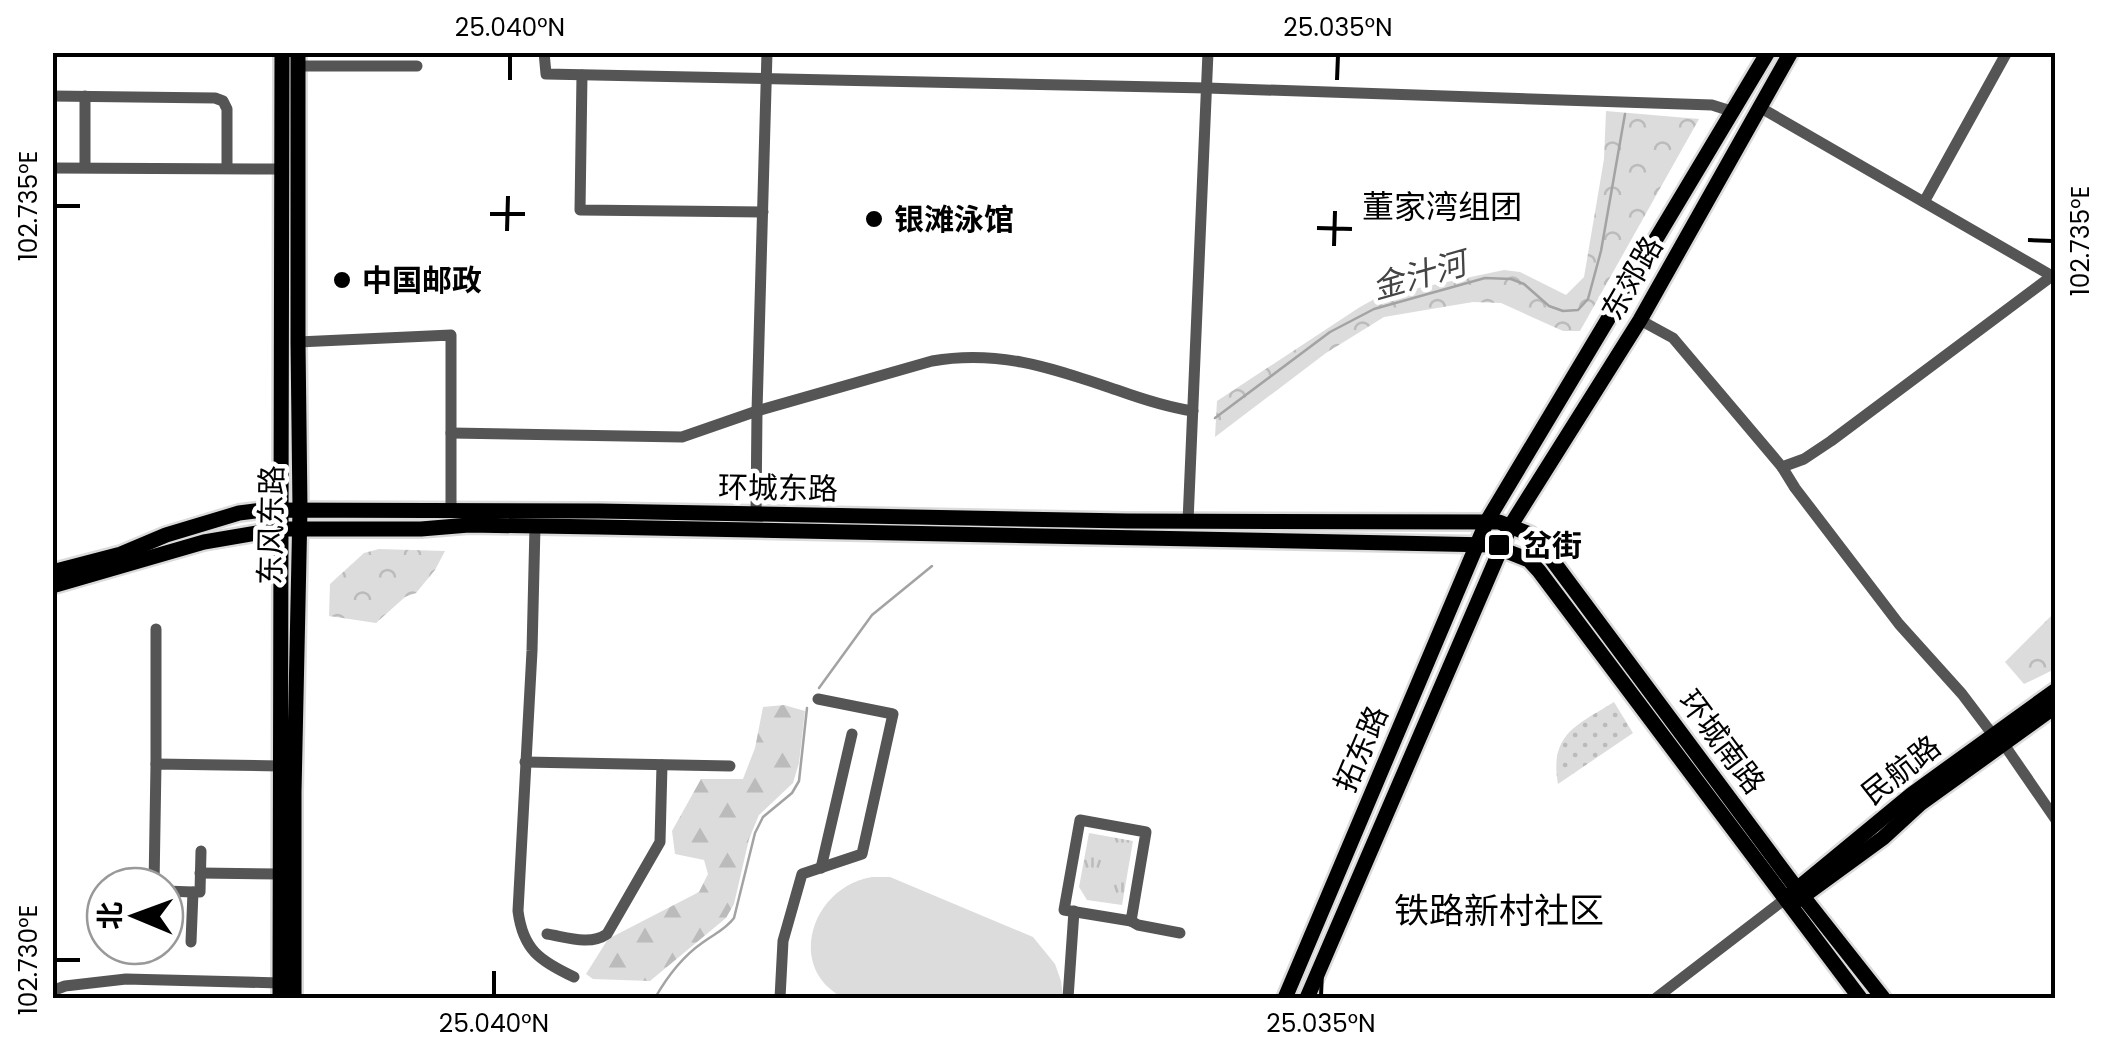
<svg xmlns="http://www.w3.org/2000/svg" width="2108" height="1051" viewBox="0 0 2108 1051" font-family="Poppins,'Noto Sans SC',sans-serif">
<defs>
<pattern id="grass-tufts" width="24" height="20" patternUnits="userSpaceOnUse" patternTransform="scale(2.5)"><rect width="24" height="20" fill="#dcdcdc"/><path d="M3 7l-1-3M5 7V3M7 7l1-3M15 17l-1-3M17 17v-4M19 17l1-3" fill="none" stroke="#bbb"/></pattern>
<pattern id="forest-firs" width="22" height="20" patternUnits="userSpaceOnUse" patternTransform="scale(2.5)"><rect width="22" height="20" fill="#dcdcdc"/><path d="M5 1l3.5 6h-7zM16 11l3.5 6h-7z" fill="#bbb"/></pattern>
<pattern id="park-crowns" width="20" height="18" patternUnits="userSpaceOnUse" patternTransform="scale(2.5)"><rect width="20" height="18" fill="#dcdcdc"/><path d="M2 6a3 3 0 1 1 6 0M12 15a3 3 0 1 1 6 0" fill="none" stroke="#bbb"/></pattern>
<pattern id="garden-dots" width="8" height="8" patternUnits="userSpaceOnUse" patternTransform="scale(2.5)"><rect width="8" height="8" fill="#dcdcdc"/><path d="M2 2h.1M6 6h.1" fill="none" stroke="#bbb" stroke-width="1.8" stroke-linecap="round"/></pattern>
</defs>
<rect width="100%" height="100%" fill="#fff"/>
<polygon fill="url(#grass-tufts)" points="1089,833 1133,841 1122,905 1087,900 1079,887"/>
<polygon fill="url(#forest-firs)" points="784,705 805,711 799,763 793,783 759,815 749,839 734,904 726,918 650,981 593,979 586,974 608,939 699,892 708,874 704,860 675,854 672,831 701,779 743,779 755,748 763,707"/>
<g fill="url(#park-crowns)">
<polygon points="1606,111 1699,119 1580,331 1563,331 1501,303 1473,302 1384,317 1326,353 1215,437 1217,401 1360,307 1380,296 1504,270 1520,272 1566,295 1584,277 1604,159"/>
<polygon points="379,549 445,551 435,570 416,593 405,597 376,623 329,616 330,584 364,553"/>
<polygon points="2055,612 2055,669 2024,684 2005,662"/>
</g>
<path fill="url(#garden-dots)" d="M1614,702L1633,733L1558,784C1549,734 1577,725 1614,702Z"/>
<path fill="#dcdcdc" d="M872,877H890L1033,937L1055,964L1061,981L1063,998H844C785,969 811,887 872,877Z"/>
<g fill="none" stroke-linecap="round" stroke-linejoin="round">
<g stroke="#a3a3a3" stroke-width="2.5">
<polyline points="1215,418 1330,332 1374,309 1485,278 1511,279 1524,284 1549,306 1563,311 1578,310 1588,299 1601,251 1625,114"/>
<polyline points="819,688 872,615 932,566"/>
<path d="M655,998C667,977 682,957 702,943C714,934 725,930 734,918L755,833L763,817L792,793L799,781L807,708"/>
</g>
<g stroke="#dbdbdb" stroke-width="20">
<g id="major">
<polyline points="52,572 121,554 166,535 239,513 263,510 599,511 1127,521 1499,522 1530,534 1541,545 1797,889 1883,998"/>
<polyline points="52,586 204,542 280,529 421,529 469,525 599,527 1491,545 1529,560 1539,571 1860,998"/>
<polyline points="1792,893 1912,794 2056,690"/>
<polyline points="1798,900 1883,838 1920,804 2056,706"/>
<polyline points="280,998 282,52"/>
<polyline points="294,998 294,792 300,509 298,342 298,52"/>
<polyline points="1285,998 1487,521 1768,52"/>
<polyline points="1307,998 1511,525 1640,320 1791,52"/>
</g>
</g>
<g stroke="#555" stroke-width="11">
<polyline points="544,52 546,74 1207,88 1712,105 1734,112"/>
<polyline points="298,66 417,66"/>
<polyline points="582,75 580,210 763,212"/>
<polyline points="52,96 215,98 223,101 227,109 227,168"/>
<polyline points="85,96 85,167"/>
<polyline points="1761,108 2052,276"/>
<polyline points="52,168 282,169"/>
<polyline points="1924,202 2007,52"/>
<polyline points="1640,320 1673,338 1782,467 1804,459 1831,441 2056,273"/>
<polyline points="298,342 451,335 451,511"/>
<path d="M451,433L682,437L757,411L932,361C1000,349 1054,369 1117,390C1142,399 1166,407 1193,411"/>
<polyline points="1782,467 1795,488 1899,624 1962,694 1993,735"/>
<polyline points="756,515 757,411 767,52"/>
<polyline points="1188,522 1208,52"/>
<path d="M535,526L532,651L518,911C523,950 540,961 574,977"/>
<polyline points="156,629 156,764"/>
<polyline points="2003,743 2056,820"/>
<polyline points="525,762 730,766"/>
<polygon points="1080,820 1146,832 1131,921 1064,910"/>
<polyline points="821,868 852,734"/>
<polyline points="200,873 280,874"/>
<polyline points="154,886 156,764 280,766"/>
<polyline points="165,891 193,892"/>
<polyline points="1131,921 1138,925 1180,933"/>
<path d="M547,934C566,937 590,946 607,934L660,842L662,765"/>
<polyline points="191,942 193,892 200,892 201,851"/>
<polyline points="52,991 65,986 126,979 280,983"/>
<polyline points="780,998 783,941 802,874 862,854 893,714 818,699"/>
<polyline points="1068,998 1074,911"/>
<polyline points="1656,998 1785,899"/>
</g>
<use href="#major" stroke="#000" stroke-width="15"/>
</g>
<path fill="none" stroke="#000" stroke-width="4" d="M510,80V55M1337,80L1338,55M55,206H80M490,214H525M1317,228L1352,229M507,231L508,196M2028,240L2053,241M1334,246L1335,211M55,960H80M494,996V971M1321,996L1322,971"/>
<g fill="#000" stroke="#fff" stroke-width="4">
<circle cx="874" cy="219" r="10"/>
<circle cx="342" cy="280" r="10"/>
<rect x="1487" y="533" width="24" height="24" rx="5"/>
</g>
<g text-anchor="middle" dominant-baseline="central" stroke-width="9" stroke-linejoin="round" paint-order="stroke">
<g font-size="30" font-weight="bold" fill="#000" stroke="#fff" text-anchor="start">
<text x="894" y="219">银滩泳馆</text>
<text x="362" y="280">中国邮政</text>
<text x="1522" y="545">岔街</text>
</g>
<g font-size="30" fill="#000" stroke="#fff">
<text transform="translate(1632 278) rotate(-60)">东郊路</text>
<text transform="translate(778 488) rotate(1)">环城东路</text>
<text transform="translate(271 525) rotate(-89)">东风东路</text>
<text transform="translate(1722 742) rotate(53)">环城南路</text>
<text transform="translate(1361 749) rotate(-67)">拓东路</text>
<text transform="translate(1901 770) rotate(-38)">民航路</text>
</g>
<g font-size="32" fill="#000" stroke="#fff">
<text x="1442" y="206">董家湾组团</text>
</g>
<g font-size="32" font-style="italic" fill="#444" stroke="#fff">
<text transform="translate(1419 275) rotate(-16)">金汁河</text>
</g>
<g font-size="35" fill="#000" stroke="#fff">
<text x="1499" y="910">铁路新村社区</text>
</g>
</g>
<rect width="2108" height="1051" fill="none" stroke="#ffffff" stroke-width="110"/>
<g transform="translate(135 916) rotate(271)"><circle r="48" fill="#ffffff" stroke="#999999" stroke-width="2.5"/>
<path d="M0-8L18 38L0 25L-18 38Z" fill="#000000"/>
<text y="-15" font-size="28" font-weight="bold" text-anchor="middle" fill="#000000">北</text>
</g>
<rect x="55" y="55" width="1998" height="941" fill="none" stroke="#000" stroke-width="4"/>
<g font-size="25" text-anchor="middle" fill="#000">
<text x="510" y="36">25.040°N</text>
<text x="1338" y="36">25.035°N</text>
<text transform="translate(28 206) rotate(-90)" y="9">102.735°E</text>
<text transform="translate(2080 241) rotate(-90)" y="9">102.735°E</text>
<text transform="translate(28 960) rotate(-90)" y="9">102.730°E</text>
<text x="494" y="1032">25.040°N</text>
<text x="1321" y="1032">25.035°N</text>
</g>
</svg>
